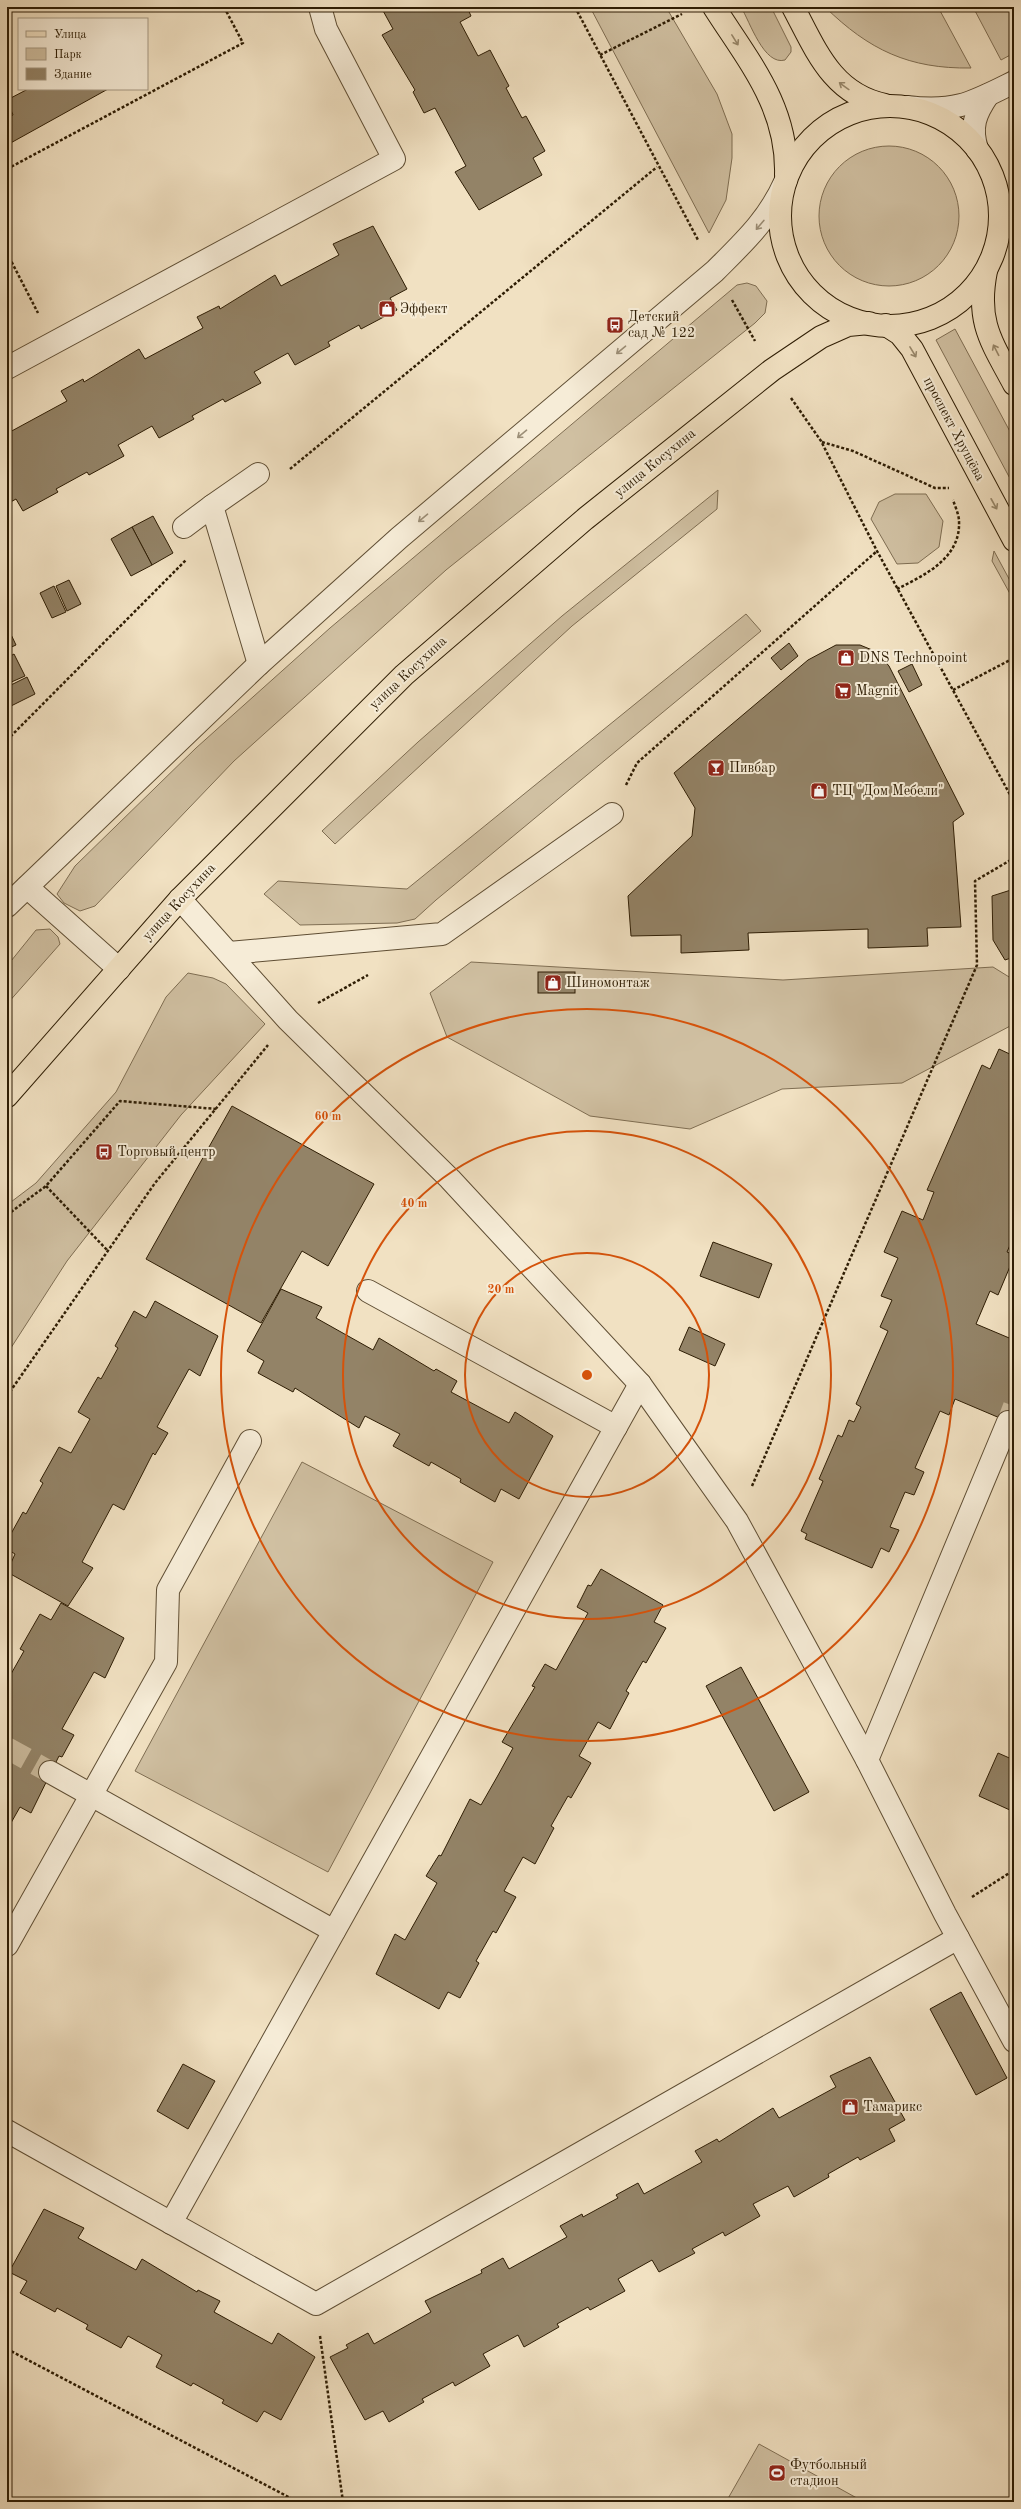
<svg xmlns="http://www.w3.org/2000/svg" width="1021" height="2509" viewBox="0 0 1021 2509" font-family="'Old Standard TT',serif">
<rect width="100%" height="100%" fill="#f1e1c2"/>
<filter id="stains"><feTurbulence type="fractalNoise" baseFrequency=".005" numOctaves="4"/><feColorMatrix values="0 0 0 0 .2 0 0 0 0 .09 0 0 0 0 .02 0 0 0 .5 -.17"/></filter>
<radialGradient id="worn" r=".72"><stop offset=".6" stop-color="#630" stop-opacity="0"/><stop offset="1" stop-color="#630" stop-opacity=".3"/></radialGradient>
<g fill="#d0c0a2" stroke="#7f6e53">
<polygon points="590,7 666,7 717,94 732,134 732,158 726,200 709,233"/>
<path d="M741,7H771L791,47V52L785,60C764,66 750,22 741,7Z"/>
<path d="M825,7H938L971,68C909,69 869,50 825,7Z"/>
<polygon points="973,7 1014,7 1014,53 1001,60"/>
<circle cx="889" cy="216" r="70"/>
<polygon points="747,283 756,286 767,301 765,313 755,323 446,570 234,761 95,906 80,911 64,903 57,894 75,866 196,748 330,628 737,285"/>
<polygon points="955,329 1014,439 1014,486 936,340"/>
<polygon points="718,490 717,509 572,626 335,844 322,831 418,742 562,616"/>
<polygon points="895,494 926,494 943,521 939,547 918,563 897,564 871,519 879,502"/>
<polygon points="994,551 1014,588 1014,601 992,561"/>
<polygon points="746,614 761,631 436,900 415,919 397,923 300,925 264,894 278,881 407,889"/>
<polygon points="50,929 58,937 60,944 7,1004 7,966 36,930"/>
<polygon points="471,962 783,980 993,967 1014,980 1014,1024 902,1083 782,1089 690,1129 590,1116 447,1037 430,993"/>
<polygon points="188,973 213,978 226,984 265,1024 181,1115 67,1261 7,1354 7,1205 36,1183 116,1092 166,997"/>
<polygon points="302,1462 493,1562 328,1872 135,1771"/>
<polygon points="759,2444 864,2502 726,2502"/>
</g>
<g fill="#938367" stroke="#2e1d04">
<polygon points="381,7 467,7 471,16 460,22 478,56 490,50 509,86 506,88 522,118 526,116 545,151 533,158 542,175 479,210 455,172 466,166 435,108 424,113 413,92 415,90 382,35 393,29"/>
<polygon points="28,89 108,89 7,145 7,118 13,115 7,100"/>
<polygon points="373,226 407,289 390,298 397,310 361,329 359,325 328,342 330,346 295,365 288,353 254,372 261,383 225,402 223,399 192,416 194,419 159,438 152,426 118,445 124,456 89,475 87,472 56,489 58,492 23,511 16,499 7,504 7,430 8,433 67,401 61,391 83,379 84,382 139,349 145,359 203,328 197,317 219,306 220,309 275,275 281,286 339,255 333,244"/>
<polygon points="153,516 173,553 152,565 132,527"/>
<polygon points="132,527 152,565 131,576 111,539"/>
<polygon points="69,580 81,604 67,611 56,586"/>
<polygon points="54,586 66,612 52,618 40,593"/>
<polygon points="7,626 16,645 7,649"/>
<polygon points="789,643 798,656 781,670 771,658"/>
<polygon points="836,645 860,645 877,652 889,666 964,814 953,822 961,927 927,928 928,946 868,948 868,929 748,933 749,950 681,953 681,935 631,936 628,896 692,836 695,808 674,773 808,660"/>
<polygon points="14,654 25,676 7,684 7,658"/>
<polygon points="912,664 922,685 909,692 898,671"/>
<polygon points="27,677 35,694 7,708 7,687"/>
<polygon points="1014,889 1014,957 1005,960 993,940 992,896"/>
<rect x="538" y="972" width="37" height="21"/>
<polygon points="999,1049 1014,1056 1014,1236 1007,1252 1014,1255 1014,1257 998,1295 990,1291 976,1324 1014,1340 1014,1424 955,1399 949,1415 940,1411 915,1468 924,1472 914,1495 905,1492 890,1527 899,1530 889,1552 881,1548 872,1568 805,1539 807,1534 801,1531 823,1481 819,1479 838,1435 842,1437 849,1420 854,1422 861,1407 856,1404 888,1331 880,1327 892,1300 881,1296 898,1258 884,1252 902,1211 923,1220 934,1192 927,1190 982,1065 990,1069"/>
<polygon points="232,1106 374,1184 328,1266 302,1251 261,1323 146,1259"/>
<polygon points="713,1242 772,1264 759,1298 700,1276"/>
<polygon points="281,1289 322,1307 316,1318 373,1350 379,1338 434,1371 436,1369 457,1381 451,1392 509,1423 515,1412 553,1436 519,1499 501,1489 495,1502 460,1482 461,1479 431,1462 429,1466 393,1446 400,1434 365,1416 359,1428 295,1388 293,1392 258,1373 264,1361 247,1351"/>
<polygon points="155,1301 218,1336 200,1376 189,1369 157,1427 168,1433 155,1455 153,1453 124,1510 113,1504 82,1562 93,1568 68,1606 7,1572 15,1554 7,1549 7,1541 23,1512 26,1514 43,1483 40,1481 59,1447 71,1453 90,1419 78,1412 98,1377 101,1379 118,1348 115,1346 134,1311 146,1318"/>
<polygon points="689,1327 725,1344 715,1366 679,1350"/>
<polygon points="601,1569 663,1605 654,1622 666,1628 646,1663 643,1661 626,1691 629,1693 610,1729 598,1722 579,1756 591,1763 571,1798 568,1796 551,1826 554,1828 535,1864 523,1857 504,1891 516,1897 496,1933 493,1931 476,1961 479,1963 460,1998 448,1992 439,2009 376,1974 395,1934 405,1940 437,1883 426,1876 439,1855 441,1856 470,1799 481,1805 497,1777 513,1748 502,1742 535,1687 532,1686 545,1664 556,1670 588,1613 577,1607 588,1585 591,1586"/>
<polygon points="61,1603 124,1638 105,1678 94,1672 62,1729 74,1735 62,1757 59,1756 31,1813 20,1807 7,1830 7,1681 24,1651 20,1649 40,1614 51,1620"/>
<polygon points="741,1667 809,1792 774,1811 706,1686"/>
<polygon points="998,1753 1014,1760 1012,1811 979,1796"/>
<polygon points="961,1992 1007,2078 976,2095 930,2009"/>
<polygon points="870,2057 905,2120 889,2129 895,2141 860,2160 858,2157 828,2174 829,2177 794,2197 788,2186 753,2204 760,2216 725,2236 723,2232 692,2249 695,2253 659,2272 652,2260 618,2279 625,2291 590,2310 588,2307 557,2324 559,2327 524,2347 518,2335 483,2354 490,2366 455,2386 453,2382 422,2399 424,2402 389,2422 383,2411 365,2420 330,2357 348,2348 346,2345 368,2333 374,2344 431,2312 425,2301 482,2273 481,2270 503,2258 509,2269 567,2237 560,2226 582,2214 583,2217 618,2198 616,2195 638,2183 644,2194 702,2162 695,2151 717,2139 719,2142 773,2108 779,2118 836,2087 830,2076"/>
<polygon points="183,2064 215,2081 188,2129 157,2111"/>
<polygon points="44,2209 84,2228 78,2238 136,2270 142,2259 197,2292 198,2290 220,2301 214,2312 272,2344 278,2333 315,2357 281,2420 264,2411 257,2422 222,2403 224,2400 193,2383 191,2386 156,2367 162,2355 128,2336 121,2348 86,2329 88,2325 57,2308 55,2312 20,2293 27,2281 9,2272"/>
</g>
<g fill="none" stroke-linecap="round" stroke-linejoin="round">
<g stroke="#caba9c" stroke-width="22" stroke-dasharray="22 11" stroke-linecap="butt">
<polyline points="1008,1422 1014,1406"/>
<polyline points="7,1748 50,1772"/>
</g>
<g stroke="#5f4e34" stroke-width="24">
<g id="minor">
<path d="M907,107C955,113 972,103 1014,82"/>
<path d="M977,149C970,127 975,114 988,95"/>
<polyline points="7,368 394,159 326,29 320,7"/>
<polyline points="258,474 212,506 259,664"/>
<polyline points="184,527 212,506"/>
<polyline points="27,887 119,969"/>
<polyline points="180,899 288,1020 450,1179 640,1384 737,1521 867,1760 945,1914 1014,2041"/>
<path d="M7,906L259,664L399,538L715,271C745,241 769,219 786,180"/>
<polyline points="229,953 442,934 612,814"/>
<polyline points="368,1291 616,1427"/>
<polyline points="867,1760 1008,1422"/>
<polyline points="50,1772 334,1931"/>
<polyline points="7,1945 166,1662 168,1590 250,1441"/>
<polyline points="7,2131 316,2304 958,1938"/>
<polyline points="171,2223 640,1384"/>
</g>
</g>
<g stroke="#2e1d04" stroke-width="24">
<g id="major">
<path d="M714,7C749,62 788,107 786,175"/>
<path d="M793,7C816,50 832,94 885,105"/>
<circle cx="890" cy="216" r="110"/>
<path d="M986,271C976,322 991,341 1014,384"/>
<polyline points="886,325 900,334 912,349 1014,540"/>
<polyline points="7,1096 180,899 404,675 585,519 772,370 821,337 848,325 869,323"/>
</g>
</g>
<g stroke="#2e1d04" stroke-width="2.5" stroke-dasharray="3 2" stroke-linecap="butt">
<polyline points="575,7 698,240"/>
<polyline points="600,55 682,14"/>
<polyline points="7,169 243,43 224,7"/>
<polyline points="7,253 38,313"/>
<polyline points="732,300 755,341"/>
<polyline points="791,398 821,441 877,551 1014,802"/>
<polyline points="822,442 853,451 935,488 949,488"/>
<polyline points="290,469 657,167"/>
<path d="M897,589C925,575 961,558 959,521C959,515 955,506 953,500"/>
<polyline points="953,690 1010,660"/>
<polyline points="7,740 186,560"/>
<polyline points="626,785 637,763 877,551"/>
<polyline points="318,1003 368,975"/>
<polyline points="46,1186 108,1251"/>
<polyline points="7,1215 46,1186 120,1101 216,1109"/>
<polyline points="7,1396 155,1183 268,1045"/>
<polyline points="752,1486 977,965 975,881 1014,858"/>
<polyline points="972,1897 1014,1870"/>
<polyline points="320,2336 343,2502"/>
<polyline points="7,2349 298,2502"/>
</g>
<use href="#minor" stroke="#f6ecd7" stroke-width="22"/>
<use href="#major" stroke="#f1e1c2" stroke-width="22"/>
</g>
<defs><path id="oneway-shaft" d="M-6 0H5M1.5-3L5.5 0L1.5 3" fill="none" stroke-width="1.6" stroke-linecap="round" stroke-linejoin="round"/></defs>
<g stroke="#99896c">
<use href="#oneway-shaft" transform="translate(735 40) rotate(58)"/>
<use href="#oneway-shaft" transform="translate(844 86) rotate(-144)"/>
<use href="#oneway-shaft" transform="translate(996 350) rotate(-117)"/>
<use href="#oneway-shaft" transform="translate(913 352) rotate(59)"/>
<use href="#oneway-shaft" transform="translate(994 504) rotate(61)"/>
</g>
<g stroke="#9c8f78">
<use href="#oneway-shaft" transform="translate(760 225) rotate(130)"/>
<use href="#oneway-shaft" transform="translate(621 350) rotate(140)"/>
<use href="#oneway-shaft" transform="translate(522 434) rotate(140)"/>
<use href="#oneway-shaft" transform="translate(423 518) rotate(140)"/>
</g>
<g fill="none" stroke="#d5530b" stroke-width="2">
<circle cx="587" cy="1375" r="122"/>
<circle cx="587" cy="1375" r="244"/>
<circle cx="587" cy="1375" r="366"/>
</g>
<defs>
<g id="shop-square" transform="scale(0.9)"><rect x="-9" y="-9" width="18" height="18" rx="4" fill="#8f2418" stroke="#f6ecd7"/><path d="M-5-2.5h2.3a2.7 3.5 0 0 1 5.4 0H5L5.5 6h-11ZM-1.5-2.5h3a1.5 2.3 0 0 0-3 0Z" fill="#fff"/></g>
<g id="bus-square" transform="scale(0.9)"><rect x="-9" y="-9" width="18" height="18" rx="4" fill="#8f2418" stroke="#f6ecd7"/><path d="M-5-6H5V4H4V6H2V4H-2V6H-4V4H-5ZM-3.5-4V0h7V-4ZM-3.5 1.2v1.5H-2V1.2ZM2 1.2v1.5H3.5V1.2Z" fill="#fff"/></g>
<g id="supermarket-square" transform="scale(0.9)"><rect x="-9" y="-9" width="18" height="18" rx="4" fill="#8f2418" stroke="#f6ecd7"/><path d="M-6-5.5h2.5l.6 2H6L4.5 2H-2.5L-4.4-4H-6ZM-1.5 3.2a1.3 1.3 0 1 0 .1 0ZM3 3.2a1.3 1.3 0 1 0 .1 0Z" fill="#fff"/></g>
<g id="bar-square" transform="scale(0.9)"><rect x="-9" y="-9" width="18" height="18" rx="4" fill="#8f2418" stroke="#f6ecd7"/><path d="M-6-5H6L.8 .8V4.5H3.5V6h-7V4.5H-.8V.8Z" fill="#fff"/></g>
<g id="stadium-square" transform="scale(0.9)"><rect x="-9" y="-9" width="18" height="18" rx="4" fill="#8f2418" stroke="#f6ecd7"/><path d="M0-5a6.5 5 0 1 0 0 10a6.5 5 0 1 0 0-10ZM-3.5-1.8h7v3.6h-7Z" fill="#fff"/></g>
</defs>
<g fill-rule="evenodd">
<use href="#shop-square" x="387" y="309"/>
<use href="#bus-square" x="615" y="325"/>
<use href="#shop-square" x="846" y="658"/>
<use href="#supermarket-square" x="843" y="691"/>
<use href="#bar-square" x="716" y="768"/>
<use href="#shop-square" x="819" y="791"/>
<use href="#shop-square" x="553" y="983"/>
<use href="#bus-square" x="104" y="1152"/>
<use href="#shop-square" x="850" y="2107"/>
<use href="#stadium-square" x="777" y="2473"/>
</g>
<g text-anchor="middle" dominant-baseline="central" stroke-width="4" stroke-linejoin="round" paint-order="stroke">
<g font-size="14" fill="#2e1d04" stroke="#f6ecd7" text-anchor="start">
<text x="400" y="309">Эффект</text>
<text x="628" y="317">Детский<tspan x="628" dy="16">сад № 122</tspan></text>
<text x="859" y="658">DNS Technopoint</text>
<text x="856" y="691">Magnit</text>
<text x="729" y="768">Пивбар</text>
<text x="832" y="791">ТЦ "Дом Мебели"</text>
<text x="566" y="983">Шиномонтаж</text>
<text x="117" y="1152">Торговый центр</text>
<text x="863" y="2107">Тамарикс</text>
<text x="790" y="2465">Футбольный<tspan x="790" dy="16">стадион</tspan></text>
</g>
<g font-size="14" fill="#2e1d04" stroke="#f6ecd7">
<text transform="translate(954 429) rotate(62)">проспект Хрущёва</text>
<text transform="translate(655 463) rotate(-39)">улица Косухина</text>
<text transform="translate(408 673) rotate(-43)">улица Косухина</text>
<text transform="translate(179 902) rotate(-47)">улица Косухина</text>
</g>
</g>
<circle cx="587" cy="1375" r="6" fill="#d5530b" stroke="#f6ecd7" stroke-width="2"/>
<g font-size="12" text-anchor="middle" font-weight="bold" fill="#d5530b" stroke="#f6ecd7" stroke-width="4" stroke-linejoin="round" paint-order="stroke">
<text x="328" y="1120">60 m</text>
<text x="414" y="1207">40 m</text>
<text x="501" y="1293">20 m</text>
</g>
<rect width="1021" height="2509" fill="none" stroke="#f1e1c2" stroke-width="24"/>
<rect x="8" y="8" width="1005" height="2493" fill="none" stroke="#2e1d04" stroke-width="2"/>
<rect x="12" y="12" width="997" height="2485" fill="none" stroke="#2e1d04"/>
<rect x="18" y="18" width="130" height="72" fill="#f6ecd7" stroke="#a69983"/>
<rect x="26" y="31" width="20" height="6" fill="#f1e1c2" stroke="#a69983"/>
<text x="54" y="38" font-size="12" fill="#2e1d04">Улица</text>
<rect x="26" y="48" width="20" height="12" fill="#d0c0a2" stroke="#a69983"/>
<text x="54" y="58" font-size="12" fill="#2e1d04">Парк</text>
<rect x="26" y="68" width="20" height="12" fill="#938367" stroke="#a69983"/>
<text x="54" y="78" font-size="12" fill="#2e1d04">Здание</text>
<rect width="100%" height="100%" filter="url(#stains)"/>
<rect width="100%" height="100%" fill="url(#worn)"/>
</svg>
